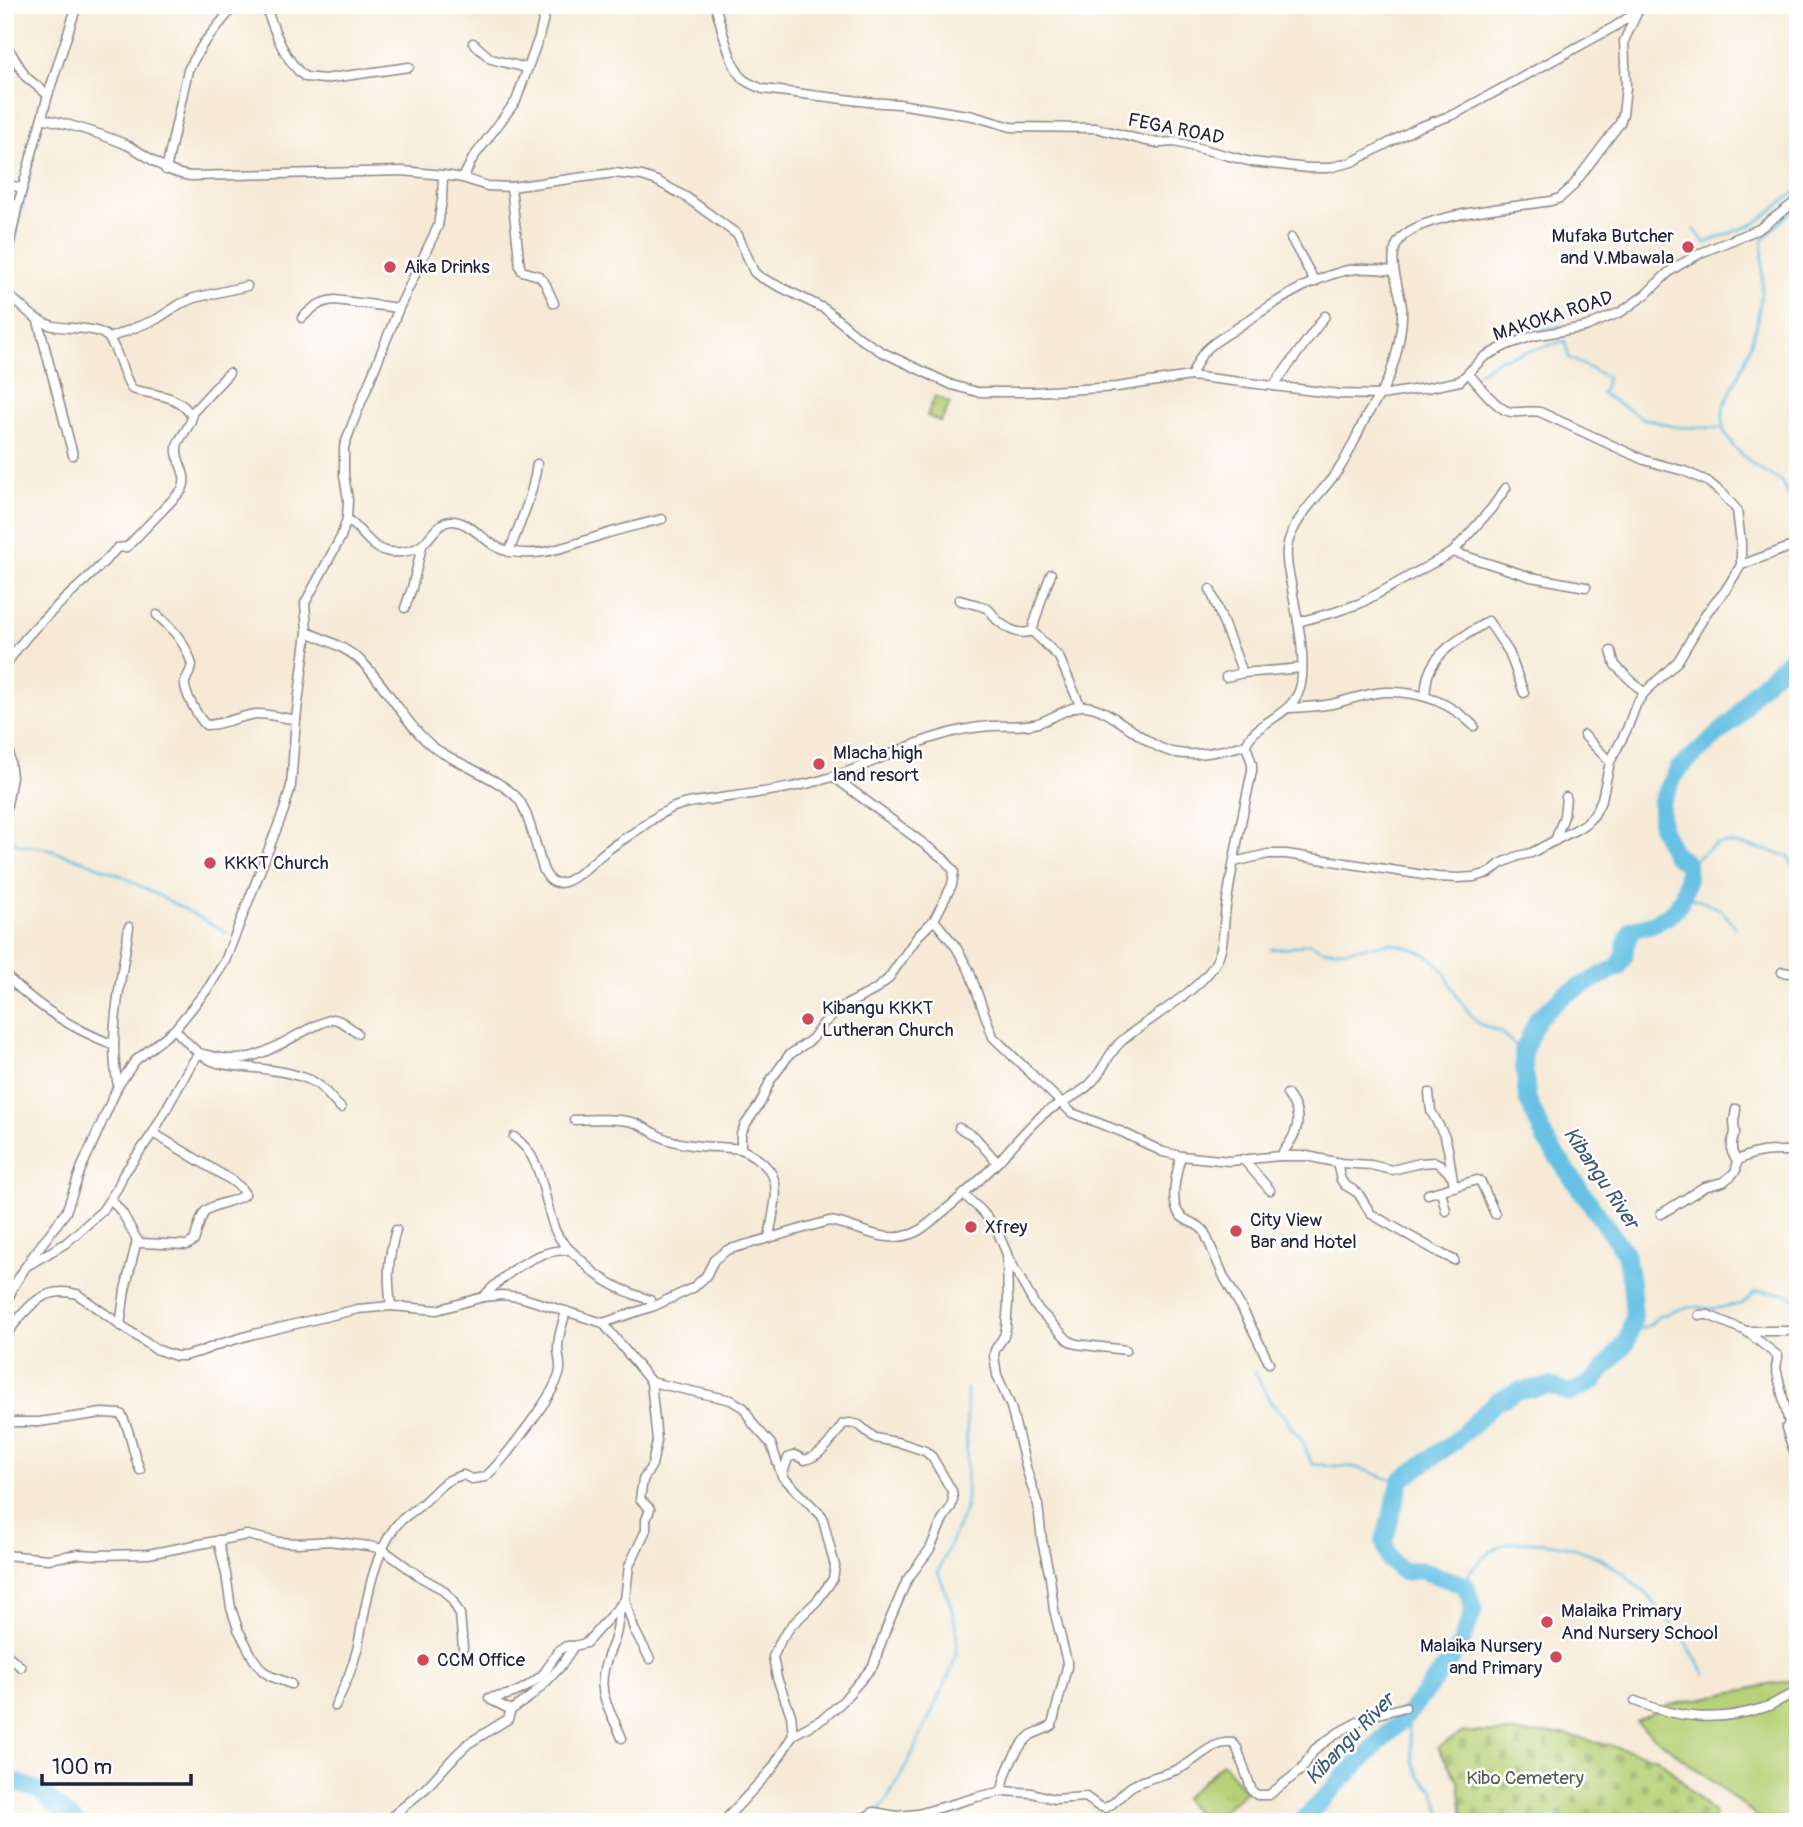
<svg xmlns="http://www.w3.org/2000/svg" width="1803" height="1827" viewBox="0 0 1803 1827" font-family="Pangolin,sans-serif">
<defs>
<pattern id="cemetery-stones" width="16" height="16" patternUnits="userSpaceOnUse" patternTransform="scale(1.75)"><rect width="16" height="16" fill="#b6d177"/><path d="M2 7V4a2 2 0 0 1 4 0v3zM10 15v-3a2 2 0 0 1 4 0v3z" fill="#9cb368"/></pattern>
<pattern id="park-tufts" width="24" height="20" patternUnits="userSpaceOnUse" patternTransform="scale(1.75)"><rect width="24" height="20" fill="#b6d177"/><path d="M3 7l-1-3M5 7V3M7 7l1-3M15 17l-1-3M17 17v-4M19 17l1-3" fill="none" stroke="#9cb368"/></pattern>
</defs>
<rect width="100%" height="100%" fill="#fff"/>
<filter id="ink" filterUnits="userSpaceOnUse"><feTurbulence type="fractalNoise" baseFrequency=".0143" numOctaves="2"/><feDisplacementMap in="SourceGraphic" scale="14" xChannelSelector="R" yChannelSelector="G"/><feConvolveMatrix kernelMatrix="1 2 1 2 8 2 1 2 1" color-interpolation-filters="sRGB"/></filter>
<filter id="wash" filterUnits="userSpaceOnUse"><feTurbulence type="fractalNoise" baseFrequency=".00686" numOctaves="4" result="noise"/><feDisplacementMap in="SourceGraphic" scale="28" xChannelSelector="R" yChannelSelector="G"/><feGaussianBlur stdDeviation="1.57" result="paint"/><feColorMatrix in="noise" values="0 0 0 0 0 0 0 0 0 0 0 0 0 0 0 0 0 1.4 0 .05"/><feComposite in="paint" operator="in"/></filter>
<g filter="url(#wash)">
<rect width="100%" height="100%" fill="#f6ead6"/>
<polygon fill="#b6d177" stroke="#6c7a59" stroke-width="2" points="1798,1679 1798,1818 1762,1820 1636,1722 1669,1705"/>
<polygon fill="url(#cemetery-stones)" stroke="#6c7a59" stroke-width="2" points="1463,1732 1564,1734 1658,1758 1715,1814 1709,1822 1472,1822 1463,1817 1459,1783 1438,1747"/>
<g fill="url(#park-tufts)" stroke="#6c7a59" stroke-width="2">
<polygon points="935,396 950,403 941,422 927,416"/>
<polygon points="1223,1763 1246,1791 1209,1822 1206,1822 1183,1799"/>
</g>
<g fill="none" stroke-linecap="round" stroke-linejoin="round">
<g stroke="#66c1e4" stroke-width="2.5">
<polyline points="1798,205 1763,239 1762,286 1757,324 1745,361 1723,408 1723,429 1734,447 1755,466 1781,481 1798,513"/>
<polyline points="1694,229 1705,243 1756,223 1798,190"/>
<polyline points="5,280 31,171"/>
<polyline points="1518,334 1562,326"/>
<polyline points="1478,373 1500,359 1565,341 1569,358 1607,377 1604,390 1601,393 1642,418 1676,427 1723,428"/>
<path d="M5,837L22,846C29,845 36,848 43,848L84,861L122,876L228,933"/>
<path d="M1687,864C1696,859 1706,850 1715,845C1729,839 1772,852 1788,856L1793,865L1798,870"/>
<polyline points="1683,895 1712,905 1721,910 1735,927"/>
<polyline points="1271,949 1290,948 1309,943 1323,950 1346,950 1389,943 1411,948 1431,957 1445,973 1456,995 1477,1023 1500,1032 1523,1052"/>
<polyline points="1630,1333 1650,1325 1658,1317 1690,1306 1712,1309 1742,1304 1756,1291 1788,1294 1798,1302"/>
<polyline points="1255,1372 1271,1403 1283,1414 1291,1427 1302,1440 1312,1464 1352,1467 1368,1471 1385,1478 1401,1480"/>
<path d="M1465,1585C1467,1580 1468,1574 1471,1570C1474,1566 1479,1563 1482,1559C1494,1548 1503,1543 1520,1542C1543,1541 1571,1545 1593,1555C1638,1575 1681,1631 1705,1674"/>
<polyline points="1407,1715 1413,1762 1420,1777 1434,1790 1444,1822"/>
<path d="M876,1817C901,1779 921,1738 939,1696C946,1681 957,1662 957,1645C957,1619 948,1596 938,1572L966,1507L967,1388"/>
</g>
<g stroke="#66c1e4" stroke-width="18">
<polyline points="5,1783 9,1780 38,1790 75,1822"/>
<path d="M1301,1822L1341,1780L1407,1715L1442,1671L1461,1644L1474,1609L1465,1585L1419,1570L1403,1572L1390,1561L1384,1542L1401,1480L1455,1441L1497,1401L1518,1391L1551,1386L1571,1393L1595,1380L1627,1341L1634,1317L1631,1281L1625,1253L1546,1141L1527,1098L1523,1052L1538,1018L1564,995L1618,967L1624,957L1625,946L1632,929C1671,922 1689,906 1687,864L1674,854L1661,828V802L1678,769L1734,720L1754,692L1798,651"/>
</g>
</g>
</g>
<g filter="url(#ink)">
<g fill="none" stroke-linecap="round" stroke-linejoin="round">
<g stroke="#8c8688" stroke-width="11">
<g id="minor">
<path d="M265,5C274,30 284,60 305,77L324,79L409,67"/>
<path d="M715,5C721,24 730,66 743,79C749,84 756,86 763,89L868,102L899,104L973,116L1011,127L1096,128L1142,140L1158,143L1175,142L1187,145L1252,162L1308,168H1328L1352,162L1419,127L1455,114L1614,27L1647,5"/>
<polyline points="5,43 26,77 48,95"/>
<polyline points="473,43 491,59 527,68"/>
<path d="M42,118C71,125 100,133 127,145C150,156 164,173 191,176L403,171L443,175L463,178L487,186L511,187L614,173L642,176L657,181L686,197L738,235L754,272L760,277L825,309L861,339L882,352L952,385L977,392H1033L1117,387L1191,376L1339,394L1381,395L1426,388L1460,381L1484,357L1507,345L1533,336L1585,327L1621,312L1645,295L1669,272L1681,264L1703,252L1759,229L1798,200"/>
<polyline points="166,170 188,70 203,44 235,5"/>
<polyline points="463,178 473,158 516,101 539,37 547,5"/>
<polyline points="5,184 22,188"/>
<polyline points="511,187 520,267 522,271 539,276 545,283 554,303"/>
<polyline points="1291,238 1315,282"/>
<polyline points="5,266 17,208 48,95 77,5"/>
<path d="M5,294C24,304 31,321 54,326C70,330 100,325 110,340C120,355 122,374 132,389C154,396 179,393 192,417C189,430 178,438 177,447C175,463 190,474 182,490L127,547L117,548C82,589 33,619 5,667"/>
<path d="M302,318C312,308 320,301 335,300L399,308"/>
<polyline points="38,321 73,455"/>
<polyline points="109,338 157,319 180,304 194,298 247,286"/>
<path d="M1191,376C1195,368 1198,359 1204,352C1212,343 1224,336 1234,330C1265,309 1303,282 1340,272C1358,267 1376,269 1394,271"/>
<polyline points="1274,385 1325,316"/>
<polyline points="191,414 229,373"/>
<path d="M347,519C359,527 366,541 378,548C390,555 413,553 423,544C432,536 438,522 451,521C471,520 487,547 507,551C542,559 572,544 605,534C624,528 643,524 662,519"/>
<path d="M509,552C520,523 533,495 537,464"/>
<polyline points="1453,552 1531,577 1586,587"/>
<polyline points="1741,565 1798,544"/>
<polyline points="1051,574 1042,598 1032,631 1059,657 1080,705"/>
<polyline points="1210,589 1243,673"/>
<path d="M959,600C967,603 978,604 986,608C991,610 993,616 997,620C1007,629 1019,636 1032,631"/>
<polyline points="405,608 412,588 422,546"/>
<path d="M157,615C173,629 186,643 192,665C191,671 187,676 185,682C183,691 199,719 206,725C223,725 239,716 256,714C269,713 282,719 296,719"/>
<polyline points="1298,622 1335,612 1361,603 1453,552 1491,509 1506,488"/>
<path d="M307,632C326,640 348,648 363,663C387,687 410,731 436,749C458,764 504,781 519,800C529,813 537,852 544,871C548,878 551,883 560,883C575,882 596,858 609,849C617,843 627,837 636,831C652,820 664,809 683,804C733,795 786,792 835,776C870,765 903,746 939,736C955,731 974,727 991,726C1006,725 1020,727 1034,724C1050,721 1068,706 1083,706C1111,705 1145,749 1177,753C1200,757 1224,750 1246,745"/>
<polyline points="1611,651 1615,665 1644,693"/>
<polyline points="1226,677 1243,673 1302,668"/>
<path d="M1425,696C1426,689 1426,680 1429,673C1438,648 1467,635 1488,621L1509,652L1524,693"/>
<path d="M1288,708C1303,707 1317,707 1332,704C1349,700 1367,693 1385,692C1420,691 1449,701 1474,726"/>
<polyline points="5,720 12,777 5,816"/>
<polyline points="1584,735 1610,762"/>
<path d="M1246,745C1255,720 1295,717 1301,684C1306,655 1297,618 1292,589C1289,572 1283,554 1290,537C1301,510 1323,492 1339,469C1350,453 1357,434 1366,417C1376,399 1388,385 1393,365C1398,350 1403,324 1402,308C1400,286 1383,255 1403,236C1428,213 1515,207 1551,201L1560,198L1572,187L1620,123L1623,114L1626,87L1624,41L1637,13"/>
<polyline points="1555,841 1564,816 1566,797"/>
<path d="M1234,862L1268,854H1286L1437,877L1458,878L1474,877L1489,873L1500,864L1518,856L1531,853L1577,829L1585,824L1594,815L1602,799L1610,762L1627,729L1636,705L1644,693L1678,661L1707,612L1725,591L1738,570L1741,565V543L1737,510L1723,494L1707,481L1684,471L1644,460L1540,412C1531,410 1521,413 1511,412C1498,411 1478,384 1469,374"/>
<polyline points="934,920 956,947 969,970 993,1037 1072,1113 1122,1132 1163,1152 1181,1156 1230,1161 1280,1156 1307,1156 1340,1163 1371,1165 1392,1170 1420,1163 1435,1162 1441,1165 1451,1175"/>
<polyline points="1782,972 1798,974"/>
<path d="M5,975C39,1008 71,1028 114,1045"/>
<path d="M175,1029C185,1041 197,1054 212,1061C225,1067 241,1066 255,1068C274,1070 297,1073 314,1082C325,1088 331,1100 341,1108"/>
<path d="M118,1086C107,1034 122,978 129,927"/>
<polyline points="1429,1093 1431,1111 1445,1137 1448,1149 1454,1187"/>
<path d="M574,1120C588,1119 623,1118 635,1123C647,1127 656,1136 669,1140C693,1148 717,1146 741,1149"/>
<polyline points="959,1128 974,1136 997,1162"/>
<path d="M514,1137C544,1157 543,1201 555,1230C560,1242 571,1251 580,1259C586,1264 590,1270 596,1274C612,1286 631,1294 650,1300"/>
<path d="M1181,1156C1177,1170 1168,1204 1181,1216C1188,1223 1198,1223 1204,1231L1224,1277L1246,1316L1269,1363"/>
<path d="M1280,1156C1297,1135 1306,1118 1287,1094"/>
<polyline points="1243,1159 1270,1190"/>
<path d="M1737,1161C1756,1149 1776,1151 1798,1151"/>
<polyline points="1337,1162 1341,1180 1345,1185 1358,1193 1371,1214 1440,1253 1454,1260"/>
<polyline points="1441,1191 1446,1211"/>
<polyline points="1428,1194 1477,1180 1481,1182 1495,1214"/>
<path d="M964,1195L981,1210L996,1228L1007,1254L1008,1304L1006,1328L1004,1336L995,1350L994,1356L997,1375L1011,1407L1027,1471L1038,1505L1042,1541L1050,1577L1054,1610L1067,1662V1667L1052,1725C1046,1730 1038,1731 1031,1735C1018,1745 1002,1775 1003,1791"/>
<path d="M111,1199L123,1214L137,1240L141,1243L187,1245L194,1241C197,1232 199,1221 204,1213C210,1203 235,1203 245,1194L240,1187L231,1180L153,1133"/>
<polyline points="1661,1214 1704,1187 1723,1182 1732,1175 1736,1170 1737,1161 1732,1152 1732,1142 1735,1133 1734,1121 1736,1109"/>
<path d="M769,1238C776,1193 788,1172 741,1149V1134L745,1125L761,1102L770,1081L789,1055L812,1039L823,1024L840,1008L875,990L888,979L918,936L934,920L952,885L954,871L944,859L834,777"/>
<polyline points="1008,1257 1036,1307 1068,1340 1076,1344 1126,1350"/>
<path d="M25,1267L66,1243L102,1211L118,1187L123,1175L153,1133L189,1068L199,1053C212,1056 225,1060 238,1059C271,1056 300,1029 332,1019C341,1019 350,1028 357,1033"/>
<path d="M483,1297C505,1274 536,1249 569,1250"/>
<path d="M391,1306C387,1276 388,1258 396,1230"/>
<polyline points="5,1308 13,1287 32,1257 66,1212 81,1169 118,1086 135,1061 175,1029 209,987 225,961 284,810 291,786 296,719 307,632 305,603 341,537 347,519 348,500 344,475 344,447 352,425 399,308 438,226 442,200 443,175"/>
<polyline points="1699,1315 1708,1315 1746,1331 1798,1331"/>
<polyline points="603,1323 651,1382 731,1400 744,1408 753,1424 771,1444 782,1476 822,1516 835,1566 833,1579 817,1601 791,1626 782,1638 773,1657 777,1678 791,1715 793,1735"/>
<polyline points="120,1326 125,1290 137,1240"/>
<polyline points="1746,1331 1778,1356 1776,1368 1789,1423 1786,1428 1793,1449 1798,1454"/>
<path d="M5,1336C25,1311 41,1284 77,1294L155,1349L176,1356H184L199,1352L223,1343L254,1334L358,1309L391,1306L437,1310L483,1297L502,1295L520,1297L603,1323L654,1306L693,1288L706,1276L714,1260L727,1250L829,1221C859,1225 881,1245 912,1234C921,1231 930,1222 938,1216C959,1199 978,1182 997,1163C1012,1147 1025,1130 1041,1116C1056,1103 1076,1098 1090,1084C1104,1071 1108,1051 1125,1038C1150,1018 1204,988 1217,960C1225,944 1223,924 1226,907C1233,862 1242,816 1252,771V764L1246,745"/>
<path d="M5,1422H39L102,1413L121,1414C131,1430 132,1452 140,1470"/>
<polyline points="218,1540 226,1574 231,1608 238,1629 253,1658 262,1670 270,1676 291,1684"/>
<polyline points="5,1555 48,1559 79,1554 96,1555 148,1554 247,1535 278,1542 298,1543 329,1541 369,1546 382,1549 422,1578 442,1589 452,1600 460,1614 463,1648"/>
<polyline points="5,1653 21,1667"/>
<polyline points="650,1659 634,1629 625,1600 629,1566 646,1530 646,1520 650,1509 640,1499 643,1480 652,1465 657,1441 651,1382"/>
<path d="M1635,1701C1679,1719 1717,1722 1763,1708C1776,1705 1784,1695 1798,1693"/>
<path d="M335,1706C344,1688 352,1670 357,1650C366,1609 370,1562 395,1527C403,1516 415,1511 424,1502C440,1488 441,1481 463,1475L472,1479L485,1477C501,1464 559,1389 560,1370C561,1363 558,1355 558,1348C558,1335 563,1323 566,1311"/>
<path d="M511,1710L491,1700L489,1698C495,1696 500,1697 506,1695C518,1693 530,1685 540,1677C553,1667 554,1643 574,1646"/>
<path d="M622,1738C609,1707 595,1693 607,1659C609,1652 613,1645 615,1638C619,1626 617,1617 622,1606"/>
<polyline points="385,1822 425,1789 456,1755 469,1743 508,1719 511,1710 530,1697 546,1682 560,1667 574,1646 586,1643 625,1600"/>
<polyline points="685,1822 686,1819"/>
<path d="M723,1822L772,1769L793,1735L824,1718L842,1702L873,1666L886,1629L907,1580L930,1549L943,1519L951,1507L953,1499L952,1491L932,1457L925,1451L901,1443L875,1438L859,1425L850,1423L843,1424C833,1438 823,1455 805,1460L795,1455L788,1458L782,1476"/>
<path d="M858,1822L874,1812L897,1816L918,1814L977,1797L1003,1791L1032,1793L1054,1799L1086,1797L1098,1806L1105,1808C1118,1803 1123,1790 1134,1785C1149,1777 1166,1775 1181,1768C1198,1759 1213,1740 1233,1743L1237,1748L1252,1791L1257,1795H1269L1301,1770L1315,1749L1339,1732L1367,1717L1405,1707"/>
</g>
</g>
<use href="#minor" stroke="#fff" stroke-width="8"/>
</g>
</g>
<g fill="#d1495b" stroke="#fff" stroke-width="2.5">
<circle cx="1688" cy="247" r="7"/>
<circle cx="390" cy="267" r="7"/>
<circle cx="819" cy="764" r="7"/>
<circle cx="210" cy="863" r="7"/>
<circle cx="808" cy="1019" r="7"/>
<circle cx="971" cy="1227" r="7"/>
<circle cx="1236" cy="1231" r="7"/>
<circle cx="1547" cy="1622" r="7"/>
<circle cx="1556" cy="1657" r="7"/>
<circle cx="423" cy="1660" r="7"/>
</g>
<g text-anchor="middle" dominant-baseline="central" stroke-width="5" stroke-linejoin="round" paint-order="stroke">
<g font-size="19" fill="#22223b" stroke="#fff">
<text transform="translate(1176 129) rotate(11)">FEGA ROAD</text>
<text transform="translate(1553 316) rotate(-18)">MAKOKA ROAD</text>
</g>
<g font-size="19" fill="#22223b" stroke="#fff" text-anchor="start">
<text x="1674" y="236" text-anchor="end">Mufaka Butcher<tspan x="1674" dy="22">and V.Mbawala</tspan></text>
<text x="404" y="267">Aika Drinks</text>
<text x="833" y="753">Mlacha high<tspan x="833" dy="22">land resort</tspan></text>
<text x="224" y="863">KKKT Church</text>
<text x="822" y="1008">Kibangu KKKT<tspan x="822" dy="22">Lutheran Church</tspan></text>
<text x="1250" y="1220">City View<tspan x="1250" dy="22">Bar and Hotel</tspan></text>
<text x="985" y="1227">Xfrey</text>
<text x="1561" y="1611">Malaika Primary<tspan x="1561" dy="22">And Nursery School</tspan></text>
<text x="1542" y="1646" text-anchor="end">Malaika Nursery<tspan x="1542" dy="22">and Primary</tspan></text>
<text x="437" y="1660">CCM Office</text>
</g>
<g font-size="19" fill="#565f50" stroke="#fff">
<text x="1525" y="1778">Kibo Cemetery</text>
</g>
<g font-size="21" font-style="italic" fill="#3a5a76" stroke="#fff">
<text transform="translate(1601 1178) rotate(56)">Kibangu River</text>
<text transform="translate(1350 1739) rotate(-46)">Kibangu River</text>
</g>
</g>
<rect width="1803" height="1827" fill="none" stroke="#fff" stroke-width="28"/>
<path d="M42 1774v10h149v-10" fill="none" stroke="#22223b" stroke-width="3.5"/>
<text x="52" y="1774" font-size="21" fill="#22223b" stroke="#ffffff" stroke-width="5" paint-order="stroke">100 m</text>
</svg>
